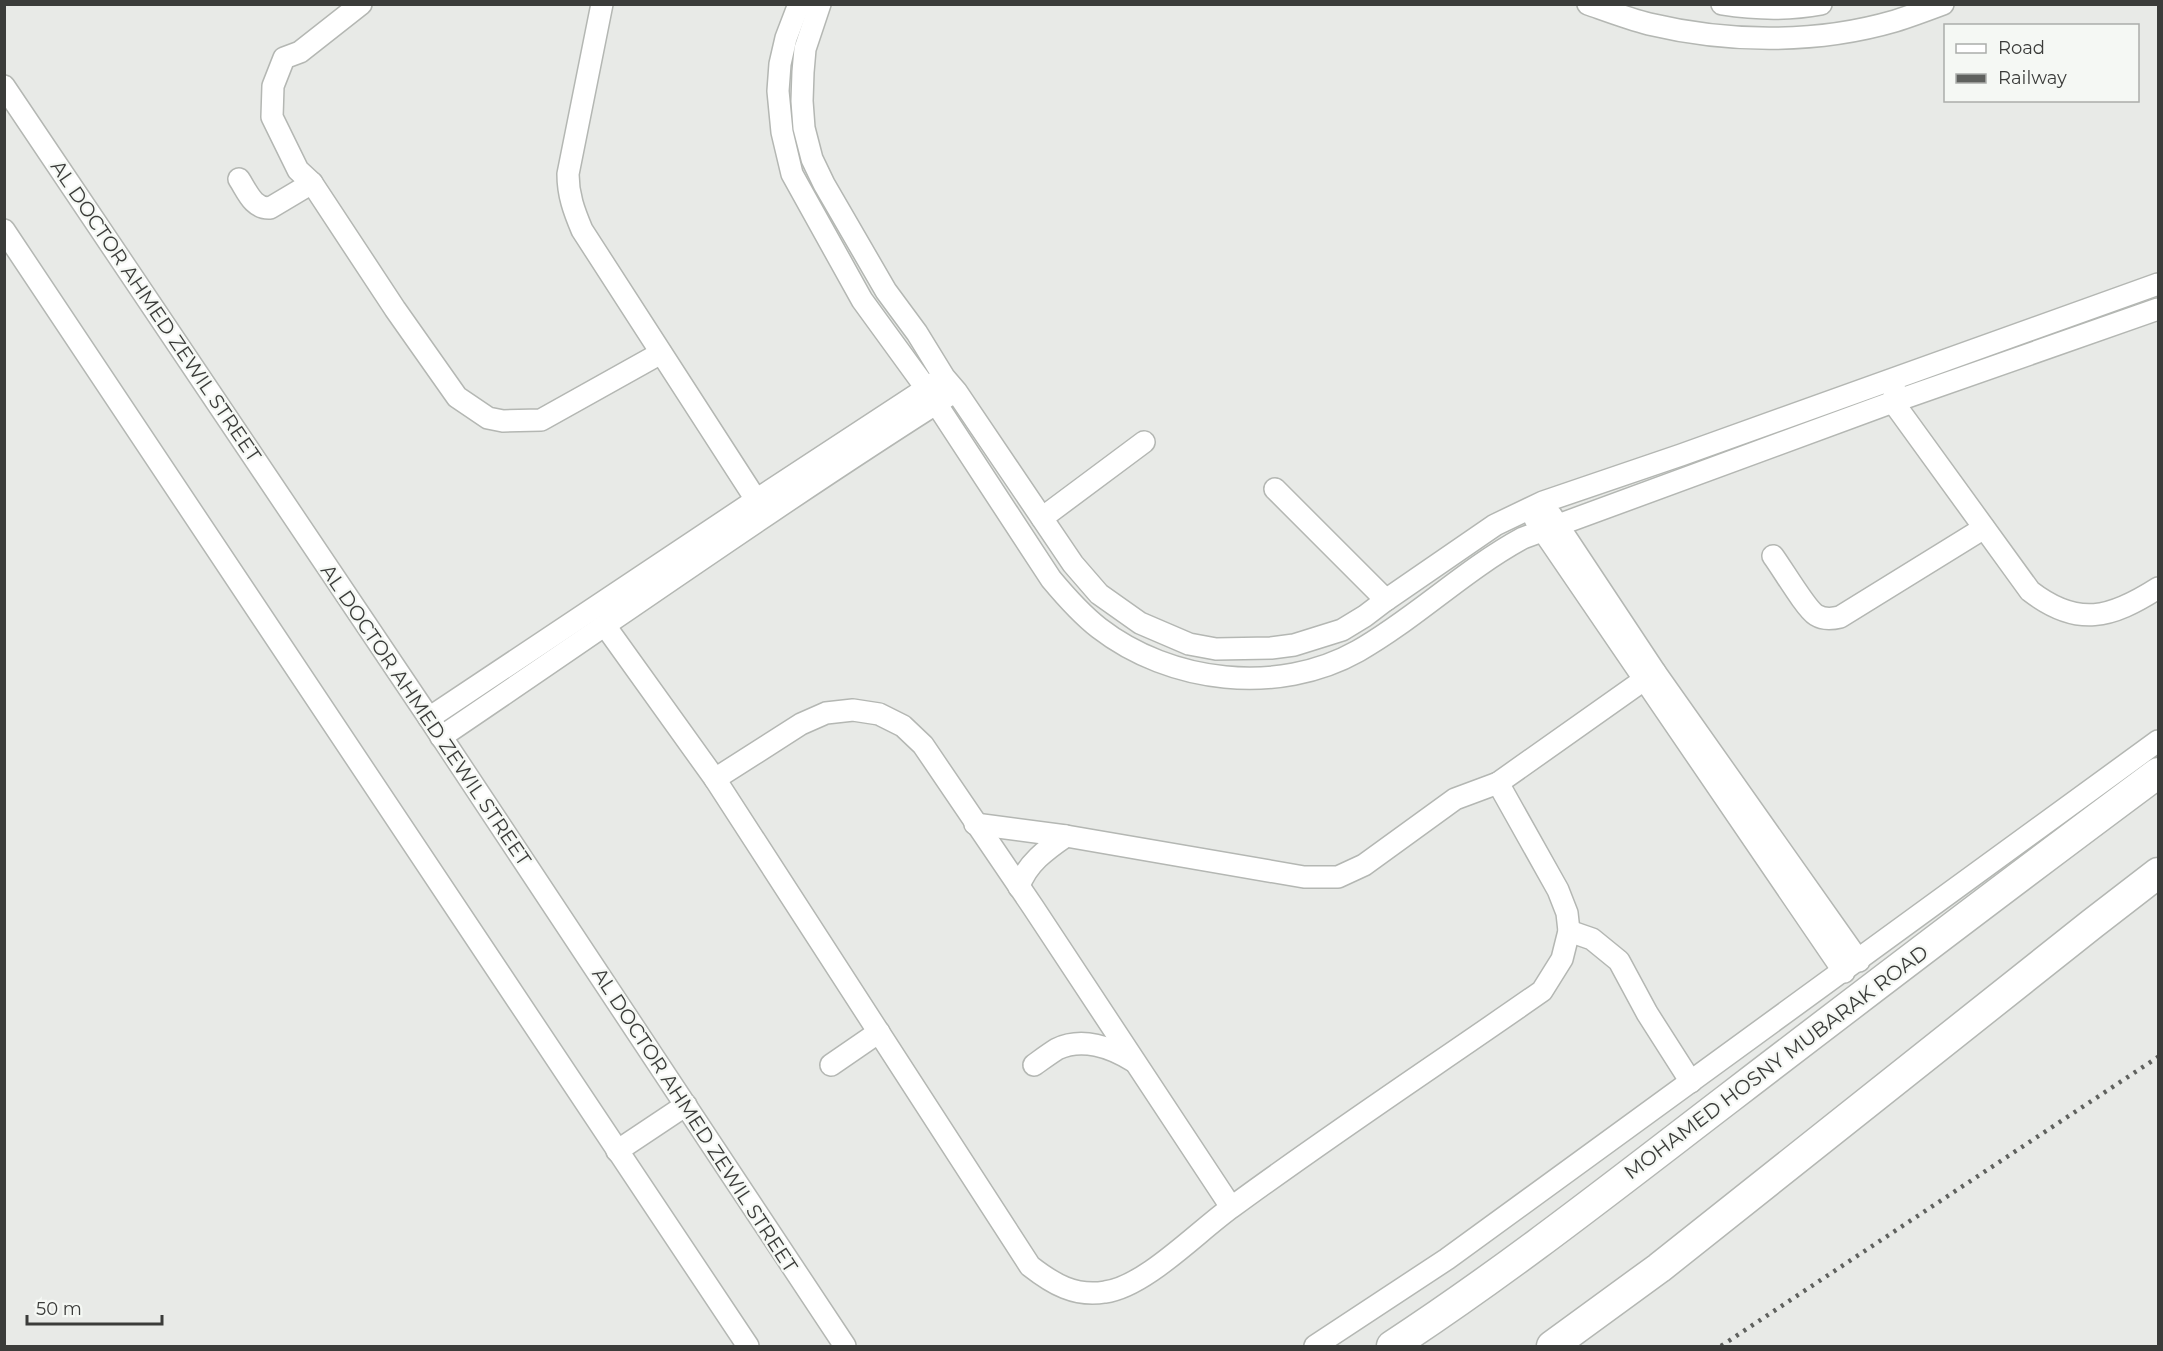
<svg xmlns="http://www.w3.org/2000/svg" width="2163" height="1351" viewBox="0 0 2163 1351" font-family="Montserrat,sans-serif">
<rect width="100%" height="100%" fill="#e8eae7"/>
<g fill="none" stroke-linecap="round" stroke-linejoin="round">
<g stroke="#b4b7b3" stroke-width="24">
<g id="minor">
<polyline points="361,4 300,52 284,58 273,86 272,117 298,170 312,183 395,309 457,397 488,418 503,421 541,420 661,353"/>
<path d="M602,4L568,174C568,195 574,211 582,230L764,512"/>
<path d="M799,4L786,38L780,64L778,91L782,132L792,174L862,300L926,388L1051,579C1066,597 1081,614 1099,628C1170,683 1278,696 1358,651C1416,618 1464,570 1523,538L1893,402L2158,309"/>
<polyline points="820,4 805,49 803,72 802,101 804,128 812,159 824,184 886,291 917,333 944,377 956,391 1073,564 1099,594 1140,623 1189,644 1216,649 1271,648 1294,645 1342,630 1365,616 1386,600 1495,525 1543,502 1681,455 2158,284"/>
<path d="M1588,4C1608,11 1629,19 1649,24C1729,43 1816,44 1895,21C1911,16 1927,10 1943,4"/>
<path d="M1722,4C1754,9 1789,10 1821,4"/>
<polyline points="4,86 429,718 845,1346"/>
<path d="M239,179C247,191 253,209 270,208L312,183"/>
<polyline points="4,230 748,1346"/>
<path d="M1895,390L1893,402L2030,591C2078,628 2111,618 2158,588"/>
<polyline points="1275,489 1386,600"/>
<polyline points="1551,515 1655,672 1859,961"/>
<polyline points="1042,518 1144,442"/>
<polyline points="1535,519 1844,972"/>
<path d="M1773,556C1782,568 1806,609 1816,615C1824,620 1832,619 1840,617L1984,528"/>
<path d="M606,627L715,779L1030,1266C1053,1284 1075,1297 1105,1292C1145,1287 1198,1231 1232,1207C1334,1132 1439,1063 1542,991L1562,959L1569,931L1567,913L1558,890L1498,783"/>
<polyline points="429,718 756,500 939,380"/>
<path d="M441,737C610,623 776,505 948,396"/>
<polyline points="715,779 801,724 826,713 853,710 879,714 903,726 923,745 1033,907 1231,1207"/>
<polyline points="975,824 1066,836 1304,877 1338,877 1364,865 1455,799 1498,783 1655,672"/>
<path d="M1019,887C1026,864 1047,849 1066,836"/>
<polyline points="1569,931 1592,939 1619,961 1647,1013 1691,1082"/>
<polyline points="831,1065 879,1032"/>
<path d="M1034,1065C1041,1060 1049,1054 1057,1049C1082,1037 1111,1047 1133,1061"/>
<polyline points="617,1151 686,1105"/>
<polyline points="1315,1346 1447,1259 2158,741"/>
</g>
</g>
<g stroke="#b4b7b3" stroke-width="33">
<g id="highway">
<path d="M1392,1346C1508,1270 1618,1183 1729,1098C1871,989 2014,880 2158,773"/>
<polyline points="1552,1346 1659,1268 2092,924 2158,873"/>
</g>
</g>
<use href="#minor" stroke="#fff" stroke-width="21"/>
<use href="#highway" stroke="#fff" stroke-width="30"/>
<polyline stroke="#5f615e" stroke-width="4.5" stroke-dasharray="3 6" stroke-linecap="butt" points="1721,1346 2158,1057"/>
</g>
<g text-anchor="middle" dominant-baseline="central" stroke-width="4.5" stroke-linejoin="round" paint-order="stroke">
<g font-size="20" fill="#3b3c3a" stroke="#f5f8f4">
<text transform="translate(156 311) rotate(56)">AL DOCTOR AHMED ZEWIL STREET</text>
<text transform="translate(426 715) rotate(56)">AL DOCTOR AHMED ZEWIL STREET</text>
<text transform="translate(1776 1062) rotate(-37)">MOHAMED HOSNY MUBARAK ROAD</text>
<text transform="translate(695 1120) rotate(57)">AL DOCTOR AHMED ZEWIL STREET</text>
</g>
</g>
<rect width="2163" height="1351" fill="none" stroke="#3b3c3a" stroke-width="12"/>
<rect x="1944" y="24" width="195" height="78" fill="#f5f8f4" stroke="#abadaa" stroke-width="1.5"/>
<rect x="1956" y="44" width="30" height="9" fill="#ffffff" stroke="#abadaa" stroke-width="1.5"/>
<text x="1998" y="54" font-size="18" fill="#3b3c3a">Road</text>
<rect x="1956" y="74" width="30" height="9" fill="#5f615e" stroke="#abadaa" stroke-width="1.5"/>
<text x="1998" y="84" font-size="18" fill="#3b3c3a">Railway</text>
<path d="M27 1315v9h135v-9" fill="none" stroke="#3b3c3a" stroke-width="3"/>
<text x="36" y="1315" font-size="18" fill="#3b3c3a" stroke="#f5f8f4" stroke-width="4.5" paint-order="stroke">50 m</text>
</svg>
